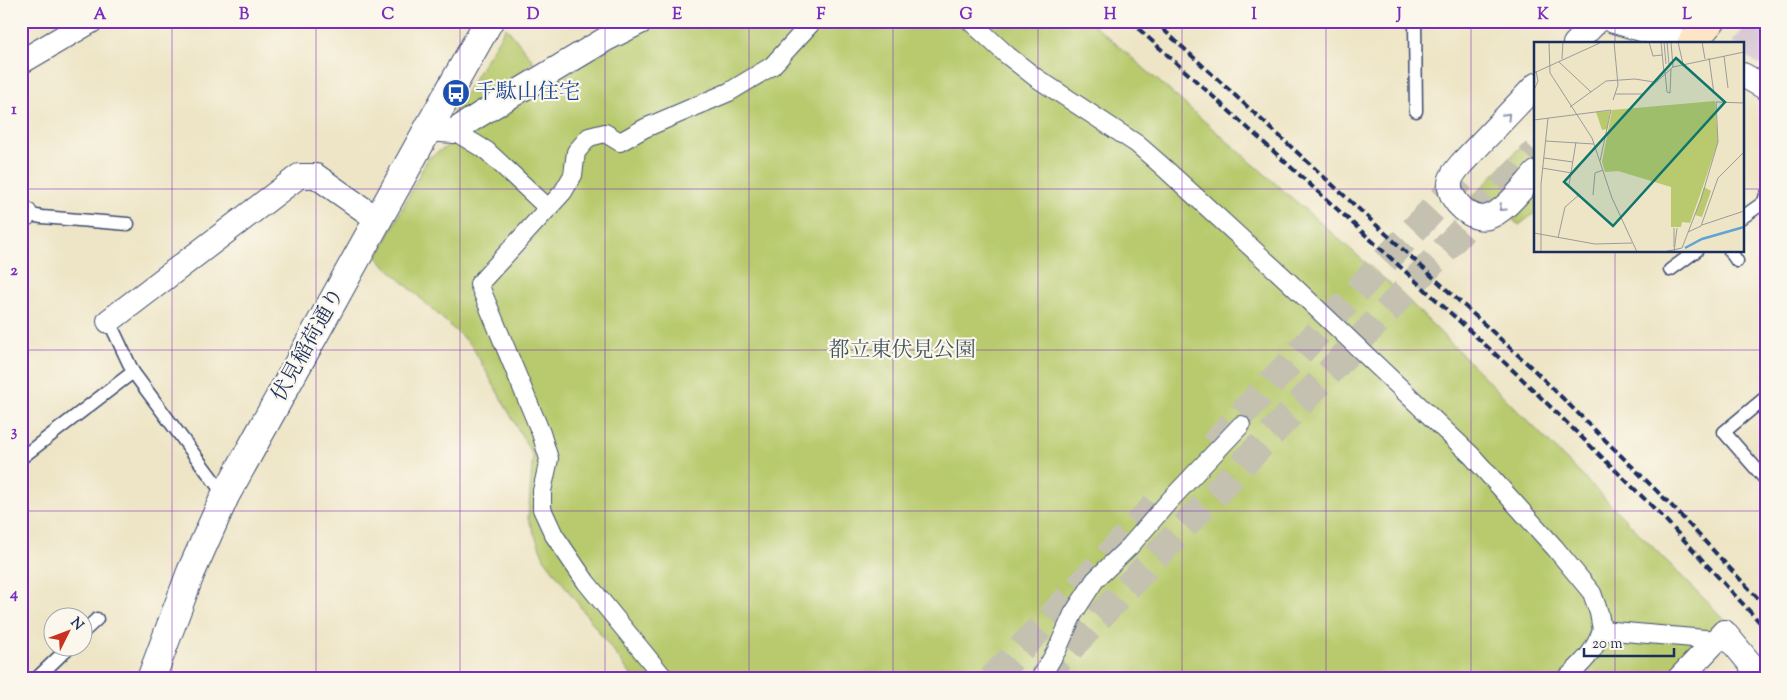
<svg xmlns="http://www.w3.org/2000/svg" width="1787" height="700" viewBox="0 0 1787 700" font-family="'Sorts Mill Goudy','Noto Serif JP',serif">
<rect width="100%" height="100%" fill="#fbf7ec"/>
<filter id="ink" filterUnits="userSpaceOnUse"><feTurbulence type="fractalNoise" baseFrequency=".02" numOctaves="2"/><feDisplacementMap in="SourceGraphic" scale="10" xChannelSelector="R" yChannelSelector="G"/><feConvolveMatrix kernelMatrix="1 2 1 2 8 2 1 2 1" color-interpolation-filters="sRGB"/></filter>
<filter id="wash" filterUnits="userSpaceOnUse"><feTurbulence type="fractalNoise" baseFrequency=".0096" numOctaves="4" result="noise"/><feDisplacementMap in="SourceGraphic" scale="20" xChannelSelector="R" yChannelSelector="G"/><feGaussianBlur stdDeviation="1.12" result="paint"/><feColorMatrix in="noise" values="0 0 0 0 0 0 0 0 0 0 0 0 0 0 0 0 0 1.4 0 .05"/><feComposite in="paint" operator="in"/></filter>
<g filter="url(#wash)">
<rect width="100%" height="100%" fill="#eee5c6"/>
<polygon fill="#cfbdce" points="1751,21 1766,21 1766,69 1743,54 1743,44 1733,44 1733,41"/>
<g fill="#b8ca6d" stroke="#6a7c66">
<polygon points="654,21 1090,21 1406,298 1726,621 1671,679 634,679 544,558 528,518 533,456 472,346 377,258 428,158"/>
<polygon points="506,27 534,62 468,110 452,115"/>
<polygon points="1520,147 1536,159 1495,202 1477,205 1469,201"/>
<polygon points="1536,196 1536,212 1519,225 1513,220"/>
</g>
</g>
<g filter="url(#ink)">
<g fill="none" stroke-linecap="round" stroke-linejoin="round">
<g stroke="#c4c1b1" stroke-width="28" stroke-dasharray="28 14" stroke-linecap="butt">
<polyline points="1637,44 1658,21"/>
<polyline points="1213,445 1467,173"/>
<polyline points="992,679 1156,505"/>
<polyline points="1041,679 1536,152"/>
</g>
<g stroke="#3b4a6e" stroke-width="15">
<g id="service">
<polyline points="1415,21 1416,111"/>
<polyline points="21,217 25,214 42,217 128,224"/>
<polyline points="1743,217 1764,202 1766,195"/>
<polyline points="1730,251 1737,261"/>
<polyline points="1670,270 1696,251"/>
<polyline points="109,321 133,372 225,496"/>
<polyline points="1766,397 1724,432 1766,480"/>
<polyline points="21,458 133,372"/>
<polyline points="82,633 97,619"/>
<polyline points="36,679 68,648"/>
</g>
</g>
<g stroke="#3b4a6e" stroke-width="20">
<g id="pedestrian">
<polyline points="970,21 1007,55 1035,77 1137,144 1161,165 1289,282 1471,455 1555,548 1592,593 1599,613 1602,630"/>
<polyline points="454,131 487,151 548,208"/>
<polyline points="665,679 586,582 554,535 542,509 542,491 549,459 541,433 479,284 563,192 573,175 576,152 589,137 605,133 620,142 645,128 729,92 772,66 813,21"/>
<polyline points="1040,679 1057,650 1073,614 1095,580 1130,546 1170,500 1241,425"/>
<path d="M1566,679C1583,662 1594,653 1602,630L1716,640"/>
</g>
</g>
<g stroke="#3b4a6e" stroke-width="26">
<g id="minor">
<polyline points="1614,21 1691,44"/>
<polyline points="1575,44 1597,21"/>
<polyline points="21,62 91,21"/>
<polyline points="1743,75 1766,88"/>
<path d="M1536,85L1462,163C1457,169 1449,177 1450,186C1450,201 1472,222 1488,217C1505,212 1523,187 1536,173"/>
<polyline points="428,129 454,131 479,115 606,39 642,21"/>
<polyline points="21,211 25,214"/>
<polyline points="109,321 299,176 316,176 377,219"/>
<polyline points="1679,679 1724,632 1763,679"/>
</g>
</g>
<g stroke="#3b4a6e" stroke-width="30">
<polyline id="tertiary" points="151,679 191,572 225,496 428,129 489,21"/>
</g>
<g stroke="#3b4a6e" stroke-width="30">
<polyline id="secondary" points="1691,44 1711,21"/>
</g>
<use href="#service" stroke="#fff" stroke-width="12"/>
<use href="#pedestrian" stroke="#fff" stroke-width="18"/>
<use href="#minor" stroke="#fff" stroke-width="24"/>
<use href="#tertiary" stroke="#fff" stroke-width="28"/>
<use href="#secondary" stroke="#fde5c5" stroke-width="28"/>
<g stroke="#1b2f5e" stroke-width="4" stroke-dasharray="8 4" stroke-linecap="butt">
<polyline points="1130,21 1370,239 1518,375 1660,514 1766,629"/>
<polyline points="1154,21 1531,367 1670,504 1766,607"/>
</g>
</g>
<defs><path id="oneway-chevron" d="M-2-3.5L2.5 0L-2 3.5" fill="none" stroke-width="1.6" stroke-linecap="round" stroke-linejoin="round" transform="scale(1.25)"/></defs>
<g stroke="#8d97ae">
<use href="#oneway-chevron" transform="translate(1507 116) rotate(-47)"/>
<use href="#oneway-chevron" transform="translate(1502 208) rotate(138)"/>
</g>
</g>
<path fill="none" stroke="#7b2cbf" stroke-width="1" stroke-opacity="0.55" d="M172,21V679M316,21V679M460,21V679M605,21V679M749,21V679M893,21V679M1038,21V679M1182,21V679M1326,21V679M1471,21V679M1615,21V44M21,189H1536M1743,189H1766M1615,251V679M21,350H1766M21,511H1766"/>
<defs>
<g id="bus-disc" transform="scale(1.4375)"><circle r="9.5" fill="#1a4fb4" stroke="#fbf7ec"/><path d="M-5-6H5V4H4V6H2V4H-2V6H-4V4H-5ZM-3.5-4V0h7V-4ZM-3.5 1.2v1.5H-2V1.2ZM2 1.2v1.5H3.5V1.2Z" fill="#fff"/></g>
</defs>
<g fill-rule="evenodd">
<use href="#bus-disc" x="456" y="93"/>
</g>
<g text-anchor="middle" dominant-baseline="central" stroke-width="4.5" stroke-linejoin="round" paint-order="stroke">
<g font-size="21" fill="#164399" stroke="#fbf7ec" text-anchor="start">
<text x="475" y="93">千駄山住宅</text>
</g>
<g font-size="21" fill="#1b2f5e" stroke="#fbf7ec">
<text transform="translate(309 345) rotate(-61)">伏見稲荷通り</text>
</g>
<g font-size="21" fill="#425662" stroke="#fbf7ec">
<text x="902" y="351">都立東伏見公園</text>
</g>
</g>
<g transform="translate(1534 42)">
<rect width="210" height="210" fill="#eee5c6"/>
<path d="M181,59L184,100L165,156L156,181L148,180L147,185H137V145L84,129L71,130L68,120L78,68ZM76,69L73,87L68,88L62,70ZM170,145L177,149L168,175L161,173Z" fill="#b8ca6d"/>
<path fill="none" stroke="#60a4d5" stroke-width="2.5" d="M151,206L168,197L210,185"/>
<path fill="none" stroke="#9a9c9c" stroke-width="1" d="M15,0L16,31L58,96L78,156L103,210M115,0L119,14L128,13M127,0L130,31M130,0L132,22M133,0L135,22M137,0L139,25M144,0L149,22M168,0L171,17M190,14L194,46M175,16L180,52M28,17L29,0M25,20L57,50M131,30L133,50L136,51L137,27M0,31L68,0M0,48L4,39L2,29M81,52H109L139,25L210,10M79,58L84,43L80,0M36,65L72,39L101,37L120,40M0,78L77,68L66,119M11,99L60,102M10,116L39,120M8,126L38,131M35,143L42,100M59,153L61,131L69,128M168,183L210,169M154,190L167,184L184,136L210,110M0,191L61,202L98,201M24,196L31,165L46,152M140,205V186M7,210V142L14,76M129,210L148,206L167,157L184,100L182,60L210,61M140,210L143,186"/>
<path fill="#0f766e" fill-opacity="0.15" stroke="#0f766e" stroke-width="2.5" d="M142,16L191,60L79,184L30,140Z"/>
<rect width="210" height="210" fill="none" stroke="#1b2f5e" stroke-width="2.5"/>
</g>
<rect width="1787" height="700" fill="none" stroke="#fbf7ec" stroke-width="55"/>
<g transform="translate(68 632) rotate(48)"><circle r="24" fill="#fbf7ec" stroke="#a1a7b3"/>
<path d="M0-4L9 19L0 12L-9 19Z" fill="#c8321e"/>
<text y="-8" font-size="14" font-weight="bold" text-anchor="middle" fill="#1b2f5e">N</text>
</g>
<path d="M1584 648v8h90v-8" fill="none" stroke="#1b2f5e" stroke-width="2.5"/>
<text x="1592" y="648" font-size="15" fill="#1b2f5e" stroke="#fbf7ec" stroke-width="4" paint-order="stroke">20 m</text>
<rect x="28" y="28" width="1732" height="644" fill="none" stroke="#7b2cbf" stroke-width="2"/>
<g font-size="16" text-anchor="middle" font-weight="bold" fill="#7b2cbf">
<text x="100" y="19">A</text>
<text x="244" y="19">B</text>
<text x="388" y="19">C</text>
<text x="533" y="19">D</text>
<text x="677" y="19">E</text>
<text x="821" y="19">F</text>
<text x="966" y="19">G</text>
<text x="1110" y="19">H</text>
<text x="1254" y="19">I</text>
<text x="1399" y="19">J</text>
<text x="1543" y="19">K</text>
<text x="1687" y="19">L</text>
<text x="14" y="114">1</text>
<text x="14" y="275">2</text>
<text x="14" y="436">3</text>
<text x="14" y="598">4</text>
</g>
</svg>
